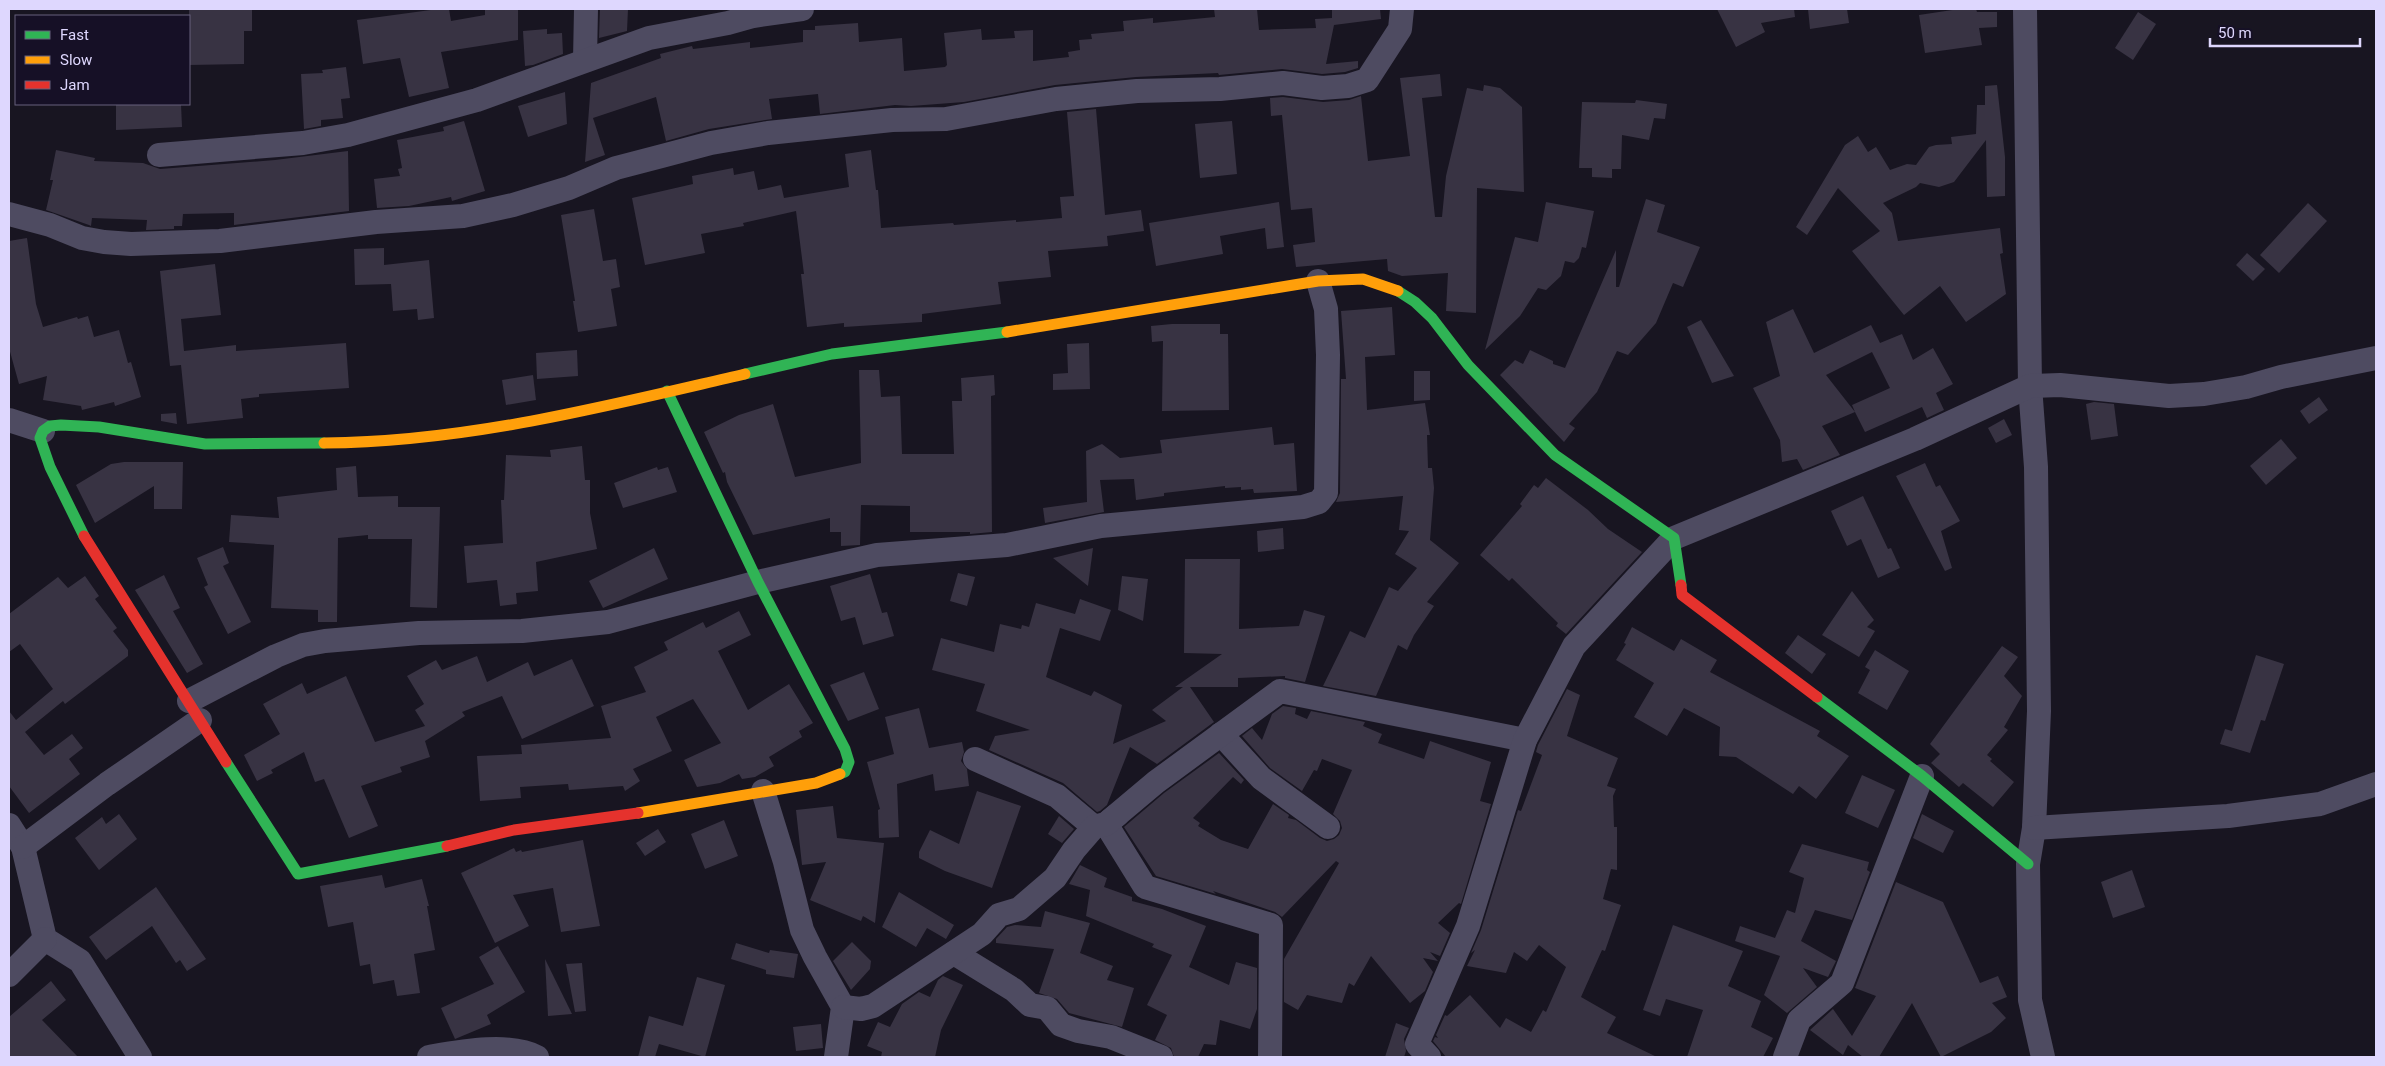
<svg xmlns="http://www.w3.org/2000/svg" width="2385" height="1066" viewBox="0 0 2385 1066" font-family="Roboto,sans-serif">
<rect width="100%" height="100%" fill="#181521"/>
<g fill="#383343" fill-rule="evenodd">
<polygon points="189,9 252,9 252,31 244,31 244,64 189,65"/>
<polygon points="438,9 449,9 451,21 485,15 485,9 518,9 518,40 441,52 449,88 409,97 400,58 363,64 357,20"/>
<polygon points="600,9 628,9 627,31 599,38"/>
<polygon points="1214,9 1257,9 1259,30 1316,28 1315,19 1332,18 1332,9 1380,9 1381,19 1334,25 1326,64 1358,61 1358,68 1345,72 1322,74 1282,69 1219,75 1218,73 1136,77 1055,85 964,102 911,106 895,105 820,114 818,94 769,99 772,119 709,129 666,141 656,97 593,118 605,155 585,162 591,83 661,58 660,54 692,46 693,49 750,42 750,48 803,42 803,30 815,30 815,26 858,23 859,42 902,38 904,71 945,67 947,65 944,33 981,29 982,40 1015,38 1014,31 1033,30 1033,61 1069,57 1068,52 1080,50 1079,40 1092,39 1091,34 1124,31 1123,21 1153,18 1153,23 1215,17"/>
<polygon points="1717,9 1794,9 1795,17 1761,23 1765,32 1736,47"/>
<polygon points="1808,9 1847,9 1849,23 1810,29"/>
<polygon points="1959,9 1976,9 1977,12 1997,12 1997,27 1979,28 1982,45 1925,53 1919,15"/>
<polygon points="2138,12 2156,24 2133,60 2115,48"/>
<polygon points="547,29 547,34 562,33 563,54 533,65 525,66 523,31"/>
<polygon points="346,67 350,98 341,99 343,118 321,120 321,126 304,129 301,74 323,73 322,70"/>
<polygon points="1440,74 1442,96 1422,98 1435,217 1442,217 1446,176 1467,88 1483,91 1484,85 1500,88 1522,107 1524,192 1477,188 1476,313 1446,311 1448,273 1402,276 1388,271 1387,259 1296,267 1293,245 1315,242 1312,208 1291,210 1282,115 1271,116 1270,98 1283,97 1323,102 1349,100 1361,96 1368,161 1410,156 1400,78"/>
<polygon points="1997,85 2005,157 2005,196 1987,197 1986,140 1954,182 1939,187 1920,183 1916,187 1883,203 1892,213 1898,241 2000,228 2003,253 2000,254 2006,294 1966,322 1940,286 1904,315 1852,251 1880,231 1838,188 1807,235 1796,227 1845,145 1858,136 1868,152 1876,147 1890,170 1907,164 1916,165 1929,147 1936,145 1952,144 1951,137 1976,134 1977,105 1985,105 1985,86"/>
<polygon points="565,92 567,124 528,137 518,106"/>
<polygon points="1636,100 1667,104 1665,119 1654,118 1649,140 1622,135 1621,169 1612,169 1612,178 1592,177 1592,168 1579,168 1582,102 1635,103"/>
<polygon points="116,104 181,104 182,127 116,130"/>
<polygon points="1096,109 1105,215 1141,210 1144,231 1107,236 1108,246 1048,251 1051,277 998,282 1001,304 922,314 922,322 844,327 844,323 807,327 801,274 804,274 796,211 743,223 744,226 701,234 705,253 645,265 632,198 693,184 692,176 733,168 734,175 754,171 758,190 781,185 784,198 849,187 845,154 871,150 876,190 878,190 881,228 953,223 954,225 1016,220 1016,222 1062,218 1060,197 1074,196 1067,112"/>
<polygon points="464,121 485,191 452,201 451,197 409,206 377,208 374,179 400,176 398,169 402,168 397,140 444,131 443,127"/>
<polygon points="1232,121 1237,174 1200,178 1195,124"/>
<polygon points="56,150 95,158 94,161 143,163 160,169 275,160 348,151 349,211 234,225 234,213 183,214 182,226 174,226 174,229 146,230 147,220 92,218 91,226 89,225 46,210 53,180 50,180"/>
<polygon points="1646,199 1665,205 1657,232 1700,247 1683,287 1673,283 1656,323 1628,355 1617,351 1597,392 1569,424 1575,428 1564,442 1500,375 1515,360 1523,364 1530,350 1553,361 1553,364 1565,368 1616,250 1616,287 1619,287"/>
<polygon points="1279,202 1284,247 1267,249 1265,228 1220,236 1223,254 1156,266 1149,223"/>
<polygon points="1546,202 1594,211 1586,248 1582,247 1579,258 1574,263 1565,261 1561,276 1546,290 1538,288 1520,316 1485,350 1515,237 1538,242"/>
<polygon points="2308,203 2327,221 2279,273 2260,255"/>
<polygon points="594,209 603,261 616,259 620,287 611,289 617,326 578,332 573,301 575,301 561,215"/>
<polygon points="27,238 36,304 43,327 77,317 78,319 88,316 94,337 119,330 128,363 131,362 141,397 115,406 114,402 82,410 81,406 43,400 47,376 19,384 9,348 9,241"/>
<polygon points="384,248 384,265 429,260 434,318 418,320 417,309 393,311 391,284 355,285 354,249"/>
<polygon points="2247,253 2265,269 2253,281 2236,265"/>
<polygon points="215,264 221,315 181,319 184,351 236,345 236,351 346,343 349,388 259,394 259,397 241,399 243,418 187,424 181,365 170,366 160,271"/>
<polygon points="1392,307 1395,355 1365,357 1367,410 1425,403 1430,435 1427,435 1428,468 1432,468 1434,488 1430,540 1459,563 1427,602 1434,606 1414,635 1407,650 1398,645 1376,696 1323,686 1350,631 1365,638 1389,587 1398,591 1417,568 1395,554 1409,531 1399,530 1403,496 1336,502 1340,493 1341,379 1346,379 1341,311"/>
<path d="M1793,309L1814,353L1871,325L1880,343L1902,334L1913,360L1933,348L1953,384L1936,393L1944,410L1927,418L1922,407L1865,432L1855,412L1822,426L1840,455L1803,470L1797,459L1782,462L1780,440L1753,388L1780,376L1766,322ZM1872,352L1890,388L1852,405L1855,412L1826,375Z"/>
<polygon points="1701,320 1734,376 1712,383 1687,327"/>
<polygon points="1172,324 1220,324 1220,334 1228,334 1229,410 1162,411 1163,341 1152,342 1151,326"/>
<polygon points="1089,343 1090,389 1053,390 1053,374 1068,373 1067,344"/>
<polygon points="577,350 578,376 537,379 536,353"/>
<polygon points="859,370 879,370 881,397 900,396 902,454 954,454 952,401 962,401 961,378 994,375 995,395 991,396 992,532 970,534 970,532 910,532 910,506 861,505 860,545 841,546 841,532 830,532 830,518 753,535 727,482 725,472 723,473 704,432 739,415 773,404 795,477 861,463"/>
<polygon points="1414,371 1430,371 1430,400 1414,401"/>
<polygon points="533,375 536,400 506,405 502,380"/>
<polygon points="2319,397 2328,410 2309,424 2300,411"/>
<polygon points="2094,402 2114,404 2118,436 2091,440 2086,404"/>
<polygon points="176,413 177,424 161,421 161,414"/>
<polygon points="2004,419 2012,435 1996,443 1988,428"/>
<polygon points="1272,427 1274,445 1294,443 1297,491 1254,493 1253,489 1241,490 1241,487 1225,488 1225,486 1164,493 1164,496 1136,500 1134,479 1100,480 1104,512 1045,523 1043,508 1087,502 1086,451 1102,444 1120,458 1162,453 1160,440"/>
<polygon points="2281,439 2297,458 2266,485 2250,466"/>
<polygon points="582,446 585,480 590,480 590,513 597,549 536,562 538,591 516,593 517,604 500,606 497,580 467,583 464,546 503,543 501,500 504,500 506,455 551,457 550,450"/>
<polygon points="124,462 183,462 182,509 154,509 154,486 95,523 76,485 111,464"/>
<polygon points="1925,463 1936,487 1940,485 1960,521 1941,531 1952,568 1945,571 1896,476"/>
<polygon points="356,466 358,497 398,496 398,507 440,507 437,608 410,607 412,539 368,539 368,535 338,538 337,622 318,622 318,610 271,608 274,545 229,542 231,515 279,518 277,497 337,490 336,468"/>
<polygon points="657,467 658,470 668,467 677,492 623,508 614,483"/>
<polygon points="1546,478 1588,510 1608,529 1642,552 1566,634 1556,626 1558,623 1512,578 1509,581 1480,555 1522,506 1520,504 1534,485 1538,488"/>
<polygon points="1863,496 1888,549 1891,548 1900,568 1878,578 1861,539 1847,546 1831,511"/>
<polygon points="1283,528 1284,549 1258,552 1257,531"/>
<polygon points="223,547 229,563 223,566 251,622 228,634 204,587 208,585 197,558"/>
<polygon points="654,548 668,579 603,608 589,581"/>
<polygon points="1093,548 1088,586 1053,558"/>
<polygon points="1185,559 1240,559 1239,629 1299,626 1304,610 1325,616 1305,682 1285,678 1285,676 1238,678 1238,687 1190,687 1214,722 1157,764 1130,747 1107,805 1100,811 1097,812 1063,783 989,750 995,736 1030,730 976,711 985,684 932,670 941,638 994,652 1000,624 1021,629 1022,625 1029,627 1036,603 1075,614 1080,599 1111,610 1100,641 1060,628 1046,677 1091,696 1094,691 1122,705 1113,744 1166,721 1152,710 1183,687 1175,687 1222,654 1184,653"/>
<polygon points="958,573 975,577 967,606 950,601"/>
<polygon points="870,574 882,613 887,612 894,636 863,645 855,617 841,621 830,586"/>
<polygon points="164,575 180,608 173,611 203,664 187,673 135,590"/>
<polygon points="85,576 99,596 95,599 117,628 113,631 128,650 128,656 65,704 63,701 25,732 44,755 72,734 83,748 69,759 80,774 29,813 9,786 9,711 16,720 53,689 20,644 9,652 9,614 58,577 68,588"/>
<polygon points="1122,576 1148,579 1143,621 1118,610"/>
<polygon points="1852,591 1874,620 1867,627 1875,631 1859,657 1822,635"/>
<polygon points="739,611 751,635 718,651 748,710 789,684 813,723 799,731 802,737 769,757 774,766 755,777 742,779 739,774 720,783 697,787 684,760 721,743 693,699 656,717 672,751 633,769 640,781 625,791 623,786 569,790 568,784 520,787 521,798 480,801 477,756 522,754 521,745 611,738 601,706 646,692 634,667 668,650 664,642 703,622 706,628"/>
<polygon points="1632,627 1674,651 1681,639 1717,660 1710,672 1820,731 1817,736 1849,756 1816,799 1799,786 1793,794 1736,757 1719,756 1720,727 1684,708 1667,736 1634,717 1654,683 1616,660 1626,644 1624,643"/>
<polygon points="1798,635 1826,654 1812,674 1785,653"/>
<polygon points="2002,646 2018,657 2004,676 2022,696 2004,727 2008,730 1987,755 1992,759 1990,761 2014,782 1993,807 1963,783 1959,787 1931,763 1940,754 1930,744"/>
<polygon points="1875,650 1909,671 1887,710 1858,693 1870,670 1865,667"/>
<polygon points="2256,655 2284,664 2265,721 2261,720 2250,753 2220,744 2225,729 2232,731"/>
<polygon points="477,656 487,682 528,662 534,676 572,659 594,706 522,739 502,696 462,712 465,716 425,741 430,757 400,767 402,772 361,786 378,826 349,838 324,779 315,782 304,752 271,770 273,773 257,781 244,755 280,734 263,704 302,683 307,694 346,676 375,742 425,726 415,710 424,704 407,676 436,660 442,670"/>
<polygon points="864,672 879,709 848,721 830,685"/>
<polygon points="1567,689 1580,695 1567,736 1618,758 1607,786 1616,789 1613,796 1614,827 1617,827 1617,870 1611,869 1603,899 1621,905 1605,951 1602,950 1581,997 1616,1017 1607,1033 1657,1057 1446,1057 1433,1041 1435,1037 1438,1038 1436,1035 1445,1015 1447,1016 1470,995 1500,1028 1506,1018 1531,1032 1543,1010 1546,1012 1566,967 1539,945 1527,961 1514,952 1506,973 1467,966 1475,950 1471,953 1481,930 1518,810 1521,811 1542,755 1536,752 1538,745"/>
<polygon points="1283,706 1296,708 1295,714 1307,719 1311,711 1365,722 1363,726 1382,734 1378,743 1424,759 1430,741 1491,762 1480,801 1491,804 1461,904 1459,903 1438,923 1450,933 1440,956 1430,952 1438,961 1423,958 1433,972 1425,991 1410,1003 1371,956 1354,986 1349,983 1342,1003 1307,995 1298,1010 1284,1002 1284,959 1339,863 1336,861 1282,917 1275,912 1213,891 1216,894 1156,876 1124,827 1164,793 1219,753 1244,780 1241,784 1233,777 1193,818 1200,823 1198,826 1221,840 1248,849 1273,804 1289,815 1288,818 1296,820 1320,838 1327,841 1334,839 1339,835 1342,828 1340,821 1333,814 1352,770 1322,759 1317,771 1314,770 1302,791 1270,768 1242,736 1252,728 1262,740 1272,714"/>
<polygon points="919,708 929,748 962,742 964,752 961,761 967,769 969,786 935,791 933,774 897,784 899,837 879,838 878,810 880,809 867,762 894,754 885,717"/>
<polygon points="1862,775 1895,790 1878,828 1845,813"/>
<polygon points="977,791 1021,806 992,888 945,871 919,858 919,852 930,830 959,844"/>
<polygon points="833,806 837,838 884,843 875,923 863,916 861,921 810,900 826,862 802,865 796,810"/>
<polygon points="119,814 137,839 99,870 75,838 102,817 106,824"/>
<polygon points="1922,814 1954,831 1943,853 1913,838"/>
<polygon points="1059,816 1074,829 1062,843 1048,834"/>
<polygon points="724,820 738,856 705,869 691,834"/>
<polygon points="658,829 666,842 645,856 636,843"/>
<polygon points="583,840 600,926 561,932 553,888 513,895 529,926 495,943 461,873 514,848 516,852 521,850 522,852"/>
<polygon points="1802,844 1869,862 1867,870 1870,872 1852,920 1815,910 1801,941 1836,961 1828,977 1803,968 1817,987 1787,1013 1764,995 1780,956 1735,941 1740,926 1775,938 1787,910 1795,913 1804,878 1789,872"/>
<polygon points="1080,865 1107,878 1104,887 1132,897 1132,901 1162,909 1206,926 1189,967 1229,985 1236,962 1257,968 1257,1009 1250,1029 1220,1020 1216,1045 1204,1044 1198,1057 1174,1057 1171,1048 1155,1040 1167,1015 1147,1005 1172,955 1152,947 1154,944 1086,916 1090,890 1069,884"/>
<polygon points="2132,870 2145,907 2113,918 2101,882"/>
<polygon points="382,875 385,888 422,879 429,906 427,906 435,950 414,954 420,993 397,996 394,980 373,984 370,964 360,966 353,922 328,927 320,886"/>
<polygon points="1896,882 1943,902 1980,983 1998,976 2007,997 1992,1003 2006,1018 1991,1032 1941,1057 1912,1003 1879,1057 1863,1057 1848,1045 1843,1055 1810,1030 1833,1009 1852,1036 1876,996 1855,988"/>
<polygon points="156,887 206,959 187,971 180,960 176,963 152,926 106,960 89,937"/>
<polygon points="899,892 954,925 946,939 927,928 916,947 882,927"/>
<polygon points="1045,911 1090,923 1080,953 1113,966 1107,980 1134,988 1122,1027 1069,1013 1057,999 1039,993 1054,949 996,943 996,939 1007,927 1015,925 1041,927"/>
<polygon points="1673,925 1743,951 1728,986 1761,1001 1751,1027 1773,1038 1763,1057 1687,1057 1703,1010 1666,999 1660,1016 1643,1010"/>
<polygon points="852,942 871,961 870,969 851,990 833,961"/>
<polygon points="736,943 769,953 770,950 798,954 794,978 766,974 766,970 731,959"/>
<polygon points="498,946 525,992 487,1015 491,1024 455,1039 441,1008 494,984 479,957"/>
<polygon points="545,959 572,1014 548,1016"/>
<polygon points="582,963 586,1011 575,1012 566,964"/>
<polygon points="943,976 963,985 941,1030 935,1057 881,1057 882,1052 867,1046 878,1022 890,1027 902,1004 919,992 930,997 938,980"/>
<polygon points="697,977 725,985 705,1057 659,1044 655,1057 638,1057 649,1016 683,1026"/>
<polygon points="51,981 66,1000 42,1020 78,1057 9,1057 9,1017"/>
<polygon points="1396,1023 1409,1028 1404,1039 1406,1051 1404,1057 1385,1057"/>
<polygon points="821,1024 823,1048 796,1051 793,1027"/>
</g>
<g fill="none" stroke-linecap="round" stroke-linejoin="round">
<g stroke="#4e4b61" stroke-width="24">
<polyline points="2025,9 2030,386 2036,467 2039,711 2034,828 2028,864 2030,1000 2043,1057"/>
<polyline points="585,60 586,9"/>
<polyline points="159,155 303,143 348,135 477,100 649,38 728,23 753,16 802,9"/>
<polyline points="9,214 50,225 82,238 104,242 131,244 220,241 376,222 463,216 513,205 569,188 616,168 662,156 711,143 768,133 892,120 946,119 1056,99 1137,91 1220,89 1283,83 1322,88 1348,86 1367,80 1400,29 1402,9"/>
<polyline points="9,420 43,431"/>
<polyline points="189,701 276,656 303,645 325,641 419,633 522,631 608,622 758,582 877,555 1007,545 1101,526 1303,507 1319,502 1326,493 1328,355 1326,309 1318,281"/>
<polyline points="1221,734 1261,778 1328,827"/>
<polyline points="975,759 1057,796 1094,827"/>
<polyline points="763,791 785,862 802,930 815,957 843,1007 836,1057"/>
<polyline points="1117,815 1106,824 1145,887 1271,925 1270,1057"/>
<polyline points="9,825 23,847 45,939 80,961 140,1057"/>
<polyline points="2034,828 2228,816 2320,804 2376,784"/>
<polyline points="23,847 107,784 200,720"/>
<polyline points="954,953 1014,990 1030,1005 1047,1008 1061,1025 1078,1031 1111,1037 1161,1057"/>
<polyline points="9,975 45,939"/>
<polyline points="843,1007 861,1009 873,1006 982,934 999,915 1019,909 1055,878 1074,850 1094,827 1106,824 1156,782 1280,691 1525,740"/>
<path d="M429,1057C458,1052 509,1042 537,1057"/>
<polyline points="1429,1057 1417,1044 1468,926 1525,740 1574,646 1674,538 1915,439 2030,386 2060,385 2169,396 2204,394 2246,387 2281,377 2376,358"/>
<polyline points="1785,1057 1799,1020 1842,983 1922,776"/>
</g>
<g stroke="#30b455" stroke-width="11">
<polyline points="1398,291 1415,302 1432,318 1468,365 1555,455 1674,538 1681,585"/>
<polyline points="745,374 832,354 1007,332"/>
<polyline points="667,391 758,582 845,749 849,762 845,772 840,774"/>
<polyline points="84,536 50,467 40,438 43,431 50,426 61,425 99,427 205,444 324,443"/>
<polyline points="1817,697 1922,776 2028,864"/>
<polyline points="226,762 298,874 447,846"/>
</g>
<g stroke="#ff9f0a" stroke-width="11">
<polyline points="1007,332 1318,281 1363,279 1398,291"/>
<path d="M324,443C468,442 606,406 745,374"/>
<polyline points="638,813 816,783 840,774"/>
</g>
<g stroke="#e5322d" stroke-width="11">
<polyline points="84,536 226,762"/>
<polyline points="1681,585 1682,595 1817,697"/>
<polyline points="447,846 514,830 638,813"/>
</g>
</g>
<rect width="2385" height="1066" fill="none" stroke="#ded7fe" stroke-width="20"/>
<rect x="15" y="15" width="175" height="90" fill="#161026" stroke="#66607c"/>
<rect x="25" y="31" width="25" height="8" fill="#30b455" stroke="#66607c"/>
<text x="60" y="40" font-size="15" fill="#ded7fe">Fast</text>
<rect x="25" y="56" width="25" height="8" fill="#ff9f0a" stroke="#66607c"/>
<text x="60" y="65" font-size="15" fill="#ded7fe">Slow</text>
<rect x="25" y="81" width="25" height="8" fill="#e5322d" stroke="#66607c"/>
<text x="60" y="90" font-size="15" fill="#ded7fe">Jam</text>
<path d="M2210 38v8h150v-8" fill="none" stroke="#ded7fe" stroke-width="2.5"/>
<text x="2218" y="38" font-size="15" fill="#ded7fe" stroke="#161026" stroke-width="4" paint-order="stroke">50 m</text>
</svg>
